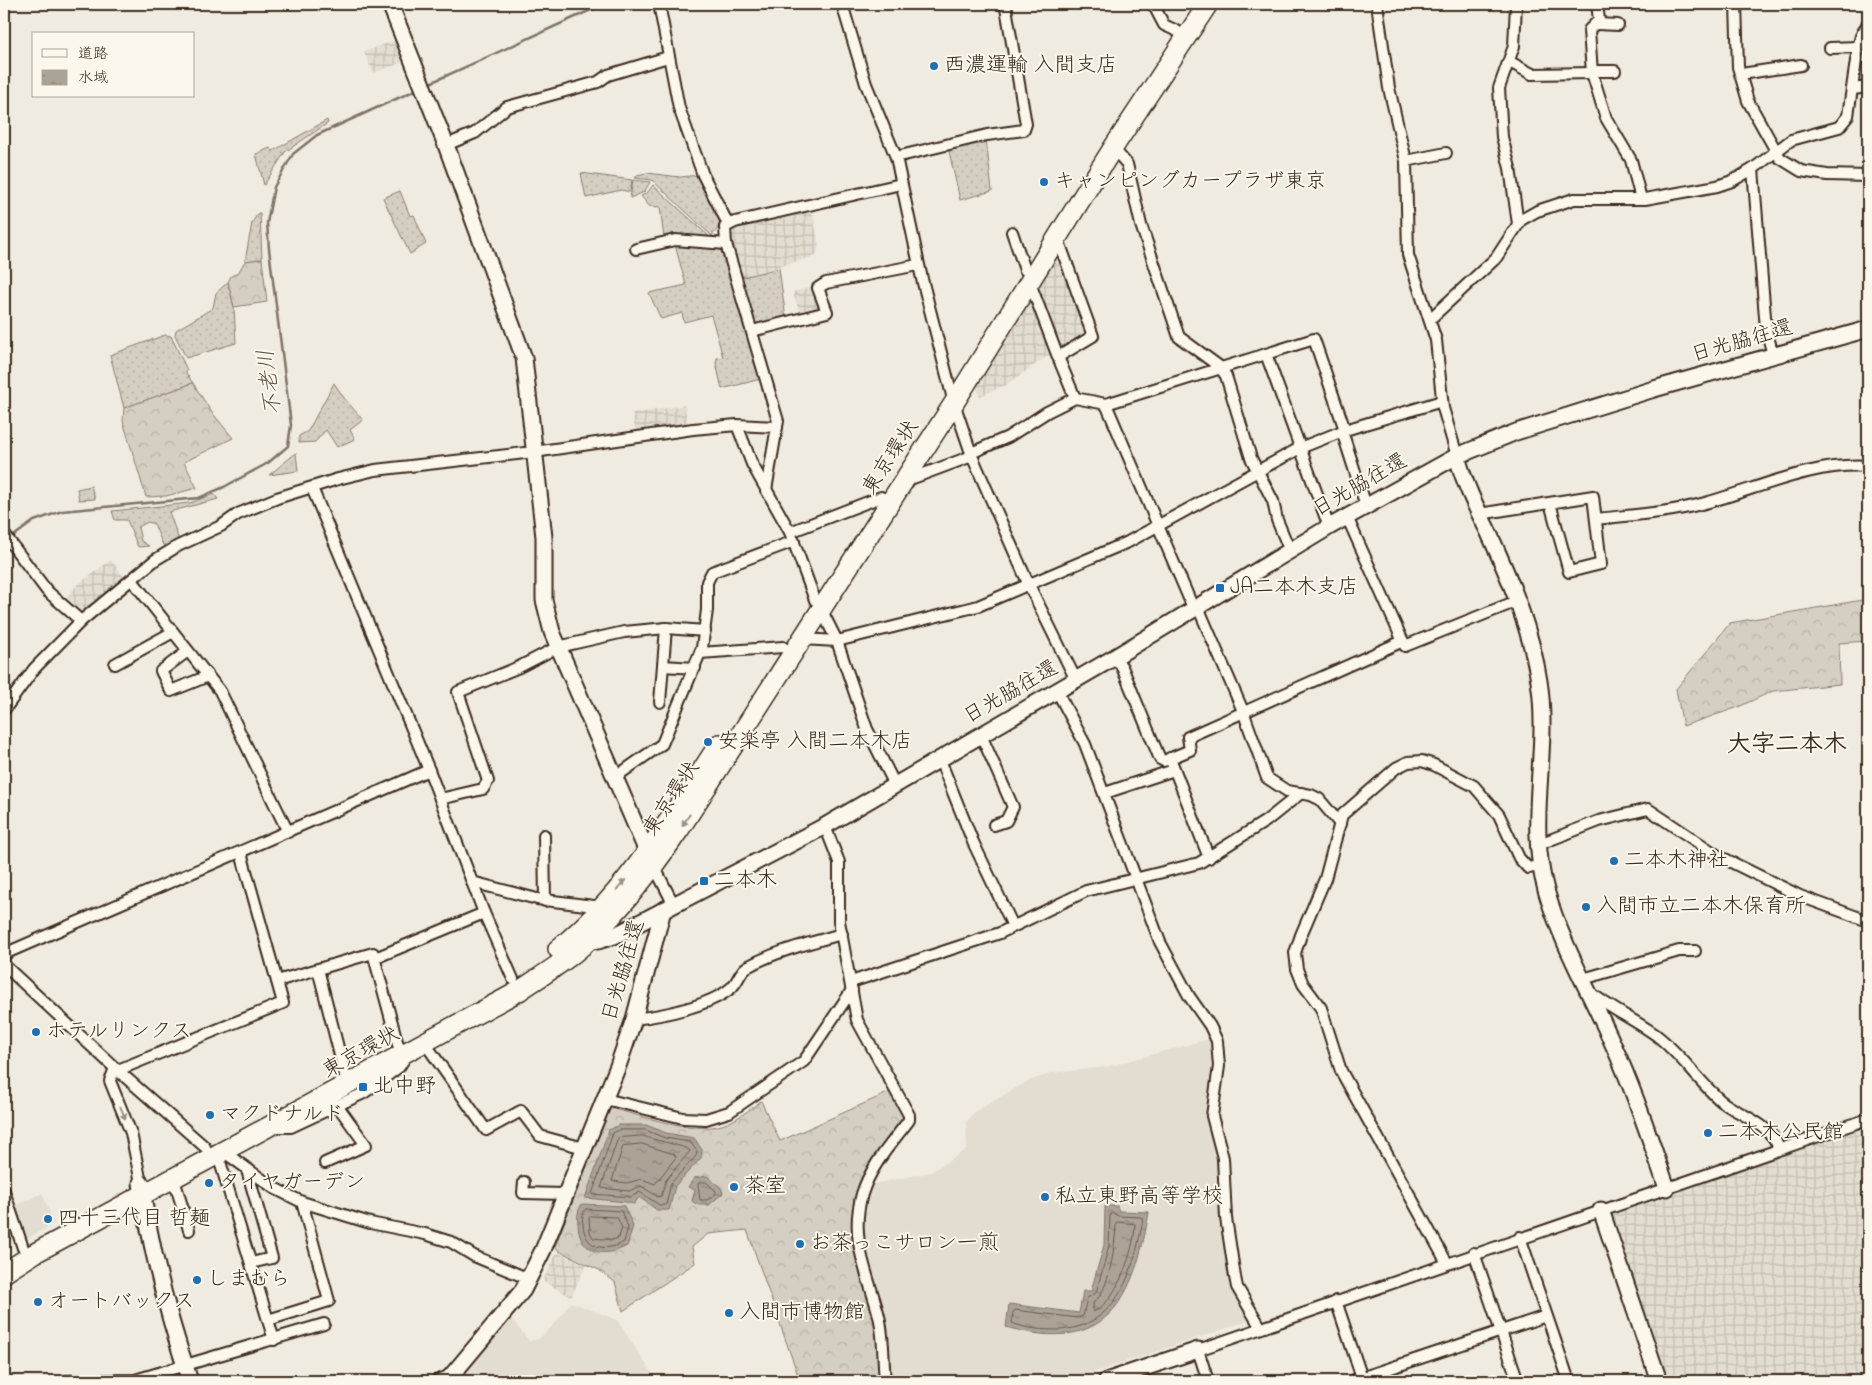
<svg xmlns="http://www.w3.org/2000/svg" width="1872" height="1385" viewBox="0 0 1872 1385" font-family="'Indie Flower','Klee One',sans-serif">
<defs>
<pattern id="industrial-grid" width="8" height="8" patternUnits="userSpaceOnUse" patternTransform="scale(1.25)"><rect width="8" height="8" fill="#e2dcd1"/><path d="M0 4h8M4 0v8" fill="none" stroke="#c3bdb3"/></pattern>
<pattern id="grass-dots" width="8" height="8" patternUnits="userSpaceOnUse" patternTransform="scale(1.25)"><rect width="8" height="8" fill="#d5cec3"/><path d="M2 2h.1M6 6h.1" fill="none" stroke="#b8b1a7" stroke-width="1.8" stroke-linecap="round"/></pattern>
<pattern id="forest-crowns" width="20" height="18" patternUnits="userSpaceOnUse" patternTransform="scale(1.25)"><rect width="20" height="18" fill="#d5cec3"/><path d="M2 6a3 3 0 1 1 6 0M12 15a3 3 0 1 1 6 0" fill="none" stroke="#b8b1a7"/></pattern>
<pattern id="water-ripples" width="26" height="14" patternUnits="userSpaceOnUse" patternTransform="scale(1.25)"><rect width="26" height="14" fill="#aca397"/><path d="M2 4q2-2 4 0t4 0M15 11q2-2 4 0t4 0" fill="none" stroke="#8d857b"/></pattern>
</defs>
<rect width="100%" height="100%" fill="#f0ebe0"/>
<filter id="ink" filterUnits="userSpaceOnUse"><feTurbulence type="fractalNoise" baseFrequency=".02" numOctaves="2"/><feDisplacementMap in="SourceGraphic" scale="10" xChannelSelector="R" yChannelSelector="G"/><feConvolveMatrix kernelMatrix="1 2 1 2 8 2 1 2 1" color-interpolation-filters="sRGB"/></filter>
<g filter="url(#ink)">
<g fill="#e2dcd1">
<polygon points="1209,1039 1213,1052 1206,1114 1219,1160 1231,1280 1234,1293 1251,1320 1068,1381 889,1381 887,1323 864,1253 862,1210 874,1184 931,1172 967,1149 966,1123 973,1113 1028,1081 1052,1073 1106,1067"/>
<polygon points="42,1193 54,1223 27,1239 14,1206"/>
<polygon points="571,1302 617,1320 657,1381 455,1381 510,1317 529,1341 539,1339 556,1322"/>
</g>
<g fill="url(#industrial-grid)">
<polygon points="398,39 407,61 373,73 364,52"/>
<polygon points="812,210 819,246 816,256 739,278 727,232 730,228"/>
<polygon points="1061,255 1088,332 1057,351 1035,288 1054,257"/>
<polygon points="814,286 823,309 800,315 793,292"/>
<polygon points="1035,302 1052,353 1006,385 980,396 974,383 1027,305"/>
<polygon points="684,405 688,425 637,434 632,414"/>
<polygon points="111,560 125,578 81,614 77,614 65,600 77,585"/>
<polygon points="1868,1123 1868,1381 1665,1381 1610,1219 1613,1211"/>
<polygon points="557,1252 586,1265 571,1297 543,1281"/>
</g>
<g fill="url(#grass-dots)" stroke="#887c70">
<polygon points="327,120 328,123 285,152 264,185 256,154 270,148 273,151"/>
<polygon points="986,139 992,191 960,200 948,147"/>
<polygon points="581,173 632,180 630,192 621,190 586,198"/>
<polygon points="647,173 680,177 700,175 722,223 712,236 652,180 635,178 637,175"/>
<polygon points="633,180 650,182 644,192 630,198"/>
<polygon points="653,185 711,238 664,238 660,207 649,206 641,196 647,193"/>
<polygon points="400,191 410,216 414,215 426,244 410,254 383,198"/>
<polygon points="258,213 260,213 262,259 245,261 252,223"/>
<polygon points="675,245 720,248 723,250 761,379 722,389 716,363 717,358 723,357 711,315 684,322 682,313 661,319 649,293 686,285"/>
<polygon points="779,268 786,319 756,327 752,325 739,278"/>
<polygon points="228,282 234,307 236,343 186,358 175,335 176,330 213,308 216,293"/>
<polygon points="165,335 171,336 187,370 186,373 193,383 124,408 110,355"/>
<polygon points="334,383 344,398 363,420 350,430 355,439 337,447 326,430 315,442 299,443 299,436 308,431"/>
<polygon points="296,453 298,471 269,475"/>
<polygon points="91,486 95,499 79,500 77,489"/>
<polygon points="214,494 218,499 169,512 179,540 171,545 163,545 154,524 148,522 138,527 141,541 149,546 138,547 127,520 115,520 112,511 190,503"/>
</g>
<g fill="url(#forest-crowns)" stroke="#887c70">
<polygon points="262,259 267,302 234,307 228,282 231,276 238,273 245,261"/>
<polygon points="193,383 210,410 233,438 184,462 197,488 166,496 146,497 123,421 124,408"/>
<polygon points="1868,599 1868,641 1839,643 1840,684 1773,691 1736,708 1683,726 1676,689 1730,623"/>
<path d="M890,1092L907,1120L888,1141L854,1227L879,1323L881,1381H800L747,1230L708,1234L692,1247L695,1263L623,1311L615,1282L599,1270L559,1251L555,1246L610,1108C639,1115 694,1134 722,1125C737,1120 749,1110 761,1101L780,1141Z"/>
</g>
<g fill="url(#water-ripples)" stroke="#7f7367">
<polygon points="646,1125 666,1133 694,1138 702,1150 701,1158 675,1186 669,1210 657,1210 639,1197 634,1204 626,1202 585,1198 609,1130 619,1125"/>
<polygon points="707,1176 721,1188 723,1193 709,1205 698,1205 692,1201 695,1190 688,1187 694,1178"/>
<path d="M582,1204L624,1206L633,1226L627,1246C603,1259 579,1253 578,1223C577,1216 578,1210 582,1204Z"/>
<path d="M1105,1206H1117L1119,1211L1149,1212C1134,1300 1107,1356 1006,1327L1009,1304L1079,1313L1083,1291H1091L1104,1245Z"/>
</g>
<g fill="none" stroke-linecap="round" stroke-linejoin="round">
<g stroke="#685a4e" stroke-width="1">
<polygon points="645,1130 665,1138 690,1142 697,1151 696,1156 671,1183 666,1205 659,1205 640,1192 631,1197 592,1194 613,1133 619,1130"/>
<path d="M643,1136C652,1140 687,1146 690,1151L666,1180L661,1196L658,1197L641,1186L629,1191L601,1188L618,1138Z"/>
<polygon points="642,1144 674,1154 676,1157 655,1184 642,1179 627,1183 612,1181 623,1146"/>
<polygon points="701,1182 706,1182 716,1191 716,1194 707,1200 700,1200 698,1184"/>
<path d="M586,1209L621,1211L628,1227L624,1242C605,1253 584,1248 583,1224C582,1218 582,1213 586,1209Z"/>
<path d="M1113,1213L1118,1216L1140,1217L1143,1219C1134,1270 1119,1327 1058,1330C1042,1330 1027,1329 1012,1323L1013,1312L1015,1310L1078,1318L1083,1316L1087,1298L1096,1293L1109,1246L1110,1215Z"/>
<polygon points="591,1216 617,1217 622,1228 619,1237 613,1240 593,1238 590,1232 589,1218"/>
<path d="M1118,1222L1135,1224C1135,1247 1117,1303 1093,1312V1303C1110,1291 1115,1245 1116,1224Z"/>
</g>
<g stroke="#7f7367" stroke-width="2.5">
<polyline points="428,84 604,4"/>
<polyline points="11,538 34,521 62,511 199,498 224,487 268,463 288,446 291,425 269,249 267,223 274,187 293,154 317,135 418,89"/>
</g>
<g stroke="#3b2a1e" stroke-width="14">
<g id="street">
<polyline points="659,4 679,108 703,175 728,224"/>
<polyline points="842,4 866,84 896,157 922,279 954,403 972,456 1028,583 1076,680"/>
<polyline points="1153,4 1164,25 1177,31"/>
<polyline points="1377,4 1389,88 1406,161 1408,255 1436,340 1443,408 1457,456"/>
<polyline points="1516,4 1514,46 1499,88 1502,137 1510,168 1518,224"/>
<polyline points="1597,4 1599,20 1589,30 1592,73 1606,118 1631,160 1641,199"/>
<polyline points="1736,4 1738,67 1748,101 1780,158 1801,171 1827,175 1868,176"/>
<polyline points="1597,24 1618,25"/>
<polyline points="1830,48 1858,47"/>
<polyline points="1510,62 1532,74 1592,73"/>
<polyline points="1592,71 1615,71"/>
<polyline points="1741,74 1801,65"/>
<polyline points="1853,89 1868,87"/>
<polyline points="446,145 475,133 507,107 598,82 608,75 668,57"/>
<polyline points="1113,148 1127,164 1141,225 1179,337 1220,367 1226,376 1251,458 1273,501 1277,520 1290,551"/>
<polyline points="896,157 987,135 1024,130 1026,124 1006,8 1008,4"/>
<polyline points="1406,161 1446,153"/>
<polyline points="1753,169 1766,329 1773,355"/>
<polyline points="1012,232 1025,270"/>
<polyline points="1058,239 1093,336 1058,357 1075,398"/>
<polyline points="636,249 675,240 726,244"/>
<polyline points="1030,283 1058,357"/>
<polyline points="1430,319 1496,258 1521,220 1537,211 1574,199 1645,199 1717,186 1732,181 1753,169 1791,140 1839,127 1848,116 1858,47 1861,36 1868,23"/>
<polyline points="752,331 827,312 818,288 826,283 918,265"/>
<polyline points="1266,354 1329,527"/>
<polyline points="1106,404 1194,610"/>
<polyline points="737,425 752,464 790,532 815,600"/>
<polyline points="1342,431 1366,506"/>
<polyline points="971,453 1008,437 1047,412 1075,398 1106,404 1314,339 1345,430"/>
<polyline points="905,481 972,456"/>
<polyline points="312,488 429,770 484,913 513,979"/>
<polyline points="766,490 778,421 726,244 725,227 735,222 901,184"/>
<polyline points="1479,514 1593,496 1601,564 1569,572 1550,503"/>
<polyline points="1347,517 1405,646 1517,601"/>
<path d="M1596,519C1633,515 1669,513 1705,503C1758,489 1812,462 1868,466"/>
<polyline points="790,532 881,497"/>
<polyline points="4,534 47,591 81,621"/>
<polyline points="132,580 220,691 288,832"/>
<polyline points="1198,607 1243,711 1267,778 1287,791 1311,795 1319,799 1340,824"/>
<polyline points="821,609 837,641 867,729 895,785"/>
<polyline points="802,639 837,641 978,606 1128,542 1300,448 1345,430 1442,401"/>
<polyline points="188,651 161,671 171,691 208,676"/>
<polyline points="700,653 783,647"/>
<polyline points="1115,657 1122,667 1160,759 1164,761 1190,750 1188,737 1403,641"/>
<polyline points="115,664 173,632"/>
<polyline points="663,666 695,668"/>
<polyline points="1057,691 1085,744 1160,942 1189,996 1210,1026 1217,1041 1219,1066 1212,1116 1223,1158 1226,1218 1235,1277 1237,1287 1261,1328"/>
<polyline points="660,702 666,628"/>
<polyline points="4,710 34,669 81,621 155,560 178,546 221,526 238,514 277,498 338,479 375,470 534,452 693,429 737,425 777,427"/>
<polyline points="981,735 1013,807 1006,821 994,825"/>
<polyline points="1170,758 1209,858"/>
<polyline points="940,760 973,842 1013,926"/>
<polyline points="614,778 662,744 702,648 707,610 707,582 712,572 794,541"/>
<polyline points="1105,793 1174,770"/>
<polyline points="440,799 483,789 488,781 458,692 519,667 558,647 624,632 666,628 705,631"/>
<path d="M825,826L839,862V921L857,1020L909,1115V1120C892,1143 871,1165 862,1194C849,1239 868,1273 879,1316C884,1337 883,1360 885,1381"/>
<polyline points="544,835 545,901"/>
<polyline points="1537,845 1599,821 1648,809 1717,855 1800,896 1868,921"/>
<polyline points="654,866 674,905"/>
<polyline points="472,882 537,899 602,907"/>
<polyline points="4,954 429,770"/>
<polyline points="375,958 484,913"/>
<polyline points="4,965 115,1068 205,1147"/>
<polyline points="318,969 345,1075"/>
<polyline points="1583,979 1679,951 1695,951"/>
<polyline points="277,981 373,953 398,1045"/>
<polyline points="851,982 1000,933 1086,891 1199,863 1266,821 1301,793"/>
<path d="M1591,993C1611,1009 1635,1020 1656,1035C1681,1054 1698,1081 1721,1101C1740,1116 1771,1123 1779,1149"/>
<path d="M634,1019C661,1016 710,1006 731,988C739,981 739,972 747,967C776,951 810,943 842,934"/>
<polyline points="425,1043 486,1130 521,1111 540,1136 584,1148"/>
<polyline points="115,1068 110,1081 131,1133 141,1183"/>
<polyline points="118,1070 283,1003 241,853"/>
<polyline points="605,1099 683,1118 706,1119 729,1112 804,1061 852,990"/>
<polyline points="275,1127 291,1127 364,1093 399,1067 406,1056"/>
<polyline points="224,1152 274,1188 302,1202 370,1223 425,1234 451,1242 474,1256 529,1279"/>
<polyline points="218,1155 274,1340"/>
<polyline points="325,1163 366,1145 337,1105"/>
<polyline points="247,1170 272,1258 251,1263"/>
<polyline points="174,1179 189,1230"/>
<polyline points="524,1182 523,1193 565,1194"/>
<polyline points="4,1191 23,1248"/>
<polyline points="1520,1237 1569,1381"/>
<polyline points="1474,1253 1518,1381"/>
<polyline points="1447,1263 1341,1071 1321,1008 1303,984 1297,969 1295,953 1301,935 1325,879 1342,815 1396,768 1408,762 1422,761 1434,765 1474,786 1499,815 1519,858 1528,868 1540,866"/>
<polyline points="1336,1301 1363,1381"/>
<polyline points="268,1320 329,1301 302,1202"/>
<polyline points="66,1381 135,1380 324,1324"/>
<polyline points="436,1381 451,1375"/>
<polyline points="1208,1381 1198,1350 1868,1119"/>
<polyline points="1352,1381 1546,1316"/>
</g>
</g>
<g stroke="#3b2a1e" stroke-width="19">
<g id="secondary">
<polyline points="390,4 446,145 524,358 544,537 544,600 552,632 651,861"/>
<path d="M1457,456C1464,483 1476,507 1488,531C1510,579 1531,629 1539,681C1550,751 1526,820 1546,890C1561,943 1590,992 1612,1042C1634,1090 1650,1139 1667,1188"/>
<polyline points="584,938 598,941 614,936 825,826 1115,657 1329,527 1457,456 1516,432 1654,389 1868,329"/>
<path d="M141,1183C151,1251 168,1316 190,1381"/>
<polyline points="1601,1210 1659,1381"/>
<polyline points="447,1381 523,1290 543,1250 618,1066 634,1019 663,910"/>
<polyline points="1106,1381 1198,1350"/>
</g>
</g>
<g stroke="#3b2a1e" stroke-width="22">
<g id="highway">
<path d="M558,949C626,894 672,816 719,744"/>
<path d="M4,1273L35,1253L519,991C543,975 569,959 590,939C624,906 653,868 679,830L954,403L1113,148L1208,4"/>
</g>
</g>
<use href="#street" stroke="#fbf7ec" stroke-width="10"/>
<use href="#secondary" stroke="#fbf7ec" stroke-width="15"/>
<use href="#highway" stroke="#fbf7ec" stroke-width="19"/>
</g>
<defs><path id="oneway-solid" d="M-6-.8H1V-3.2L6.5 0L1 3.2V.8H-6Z" transform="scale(1.25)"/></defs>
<g fill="#9b9085">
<use href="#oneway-solid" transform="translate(686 820) rotate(123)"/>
<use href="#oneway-solid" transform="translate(621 885) rotate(-51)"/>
<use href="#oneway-solid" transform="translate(123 1113) rotate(68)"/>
</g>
</g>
<g fill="#1f6fb2" stroke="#fbf7ec" stroke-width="2">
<circle cx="934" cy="66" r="5"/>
<circle cx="1044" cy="182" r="5"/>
<rect x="1215" y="583" width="10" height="10" rx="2.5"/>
<circle cx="708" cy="742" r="5"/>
<circle cx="1614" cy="861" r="5"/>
<rect x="699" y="876" width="10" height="10" rx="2.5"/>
<circle cx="1586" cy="907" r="5"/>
<circle cx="36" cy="1032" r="5"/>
<rect x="358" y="1082" width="10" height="10" rx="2.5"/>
<circle cx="210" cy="1115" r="5"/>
<circle cx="1708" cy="1133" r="5"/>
<circle cx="209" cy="1183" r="5"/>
<circle cx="734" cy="1187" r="5"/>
<circle cx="1045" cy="1197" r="5"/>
<circle cx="48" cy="1219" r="5"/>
<circle cx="800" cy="1244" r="5"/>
<circle cx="197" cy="1280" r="5"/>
<circle cx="38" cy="1302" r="5"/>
<circle cx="729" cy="1313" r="5"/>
</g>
<g text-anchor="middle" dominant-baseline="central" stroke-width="4" stroke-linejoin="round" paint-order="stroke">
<g font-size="21" fill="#3b2a1e" stroke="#fbf7ec" text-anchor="start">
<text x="944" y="66">西濃運輸 入間支店</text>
<text x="1054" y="182">キャンピングカープラザ東京</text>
<text x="1230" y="588">JA二本木支店</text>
<text x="718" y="742">安楽亭 入間二本木店</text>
<text x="1624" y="861">二本木神社</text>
<text x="714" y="881">二本木</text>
<text x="1596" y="907">入間市立二本木保育所</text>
<text x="46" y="1032">ホテルリンクス</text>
<text x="373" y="1087">北中野</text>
<text x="220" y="1115">マクドナルド</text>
<text x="1718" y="1133">二本木公民館</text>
<text x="219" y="1183">タイヤガーデン</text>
<text x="744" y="1187">茶室</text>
<text x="1055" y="1197">私立東野高等学校</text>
<text x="58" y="1219">四十三代目 哲麺</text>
<text x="810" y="1244">お茶っこサロン一煎</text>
<text x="207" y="1280">しまむら</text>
<text x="48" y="1302">オートバックス</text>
<text x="739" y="1313">入間市博物館</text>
</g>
<g font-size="21" fill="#3b2a1e" stroke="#fbf7ec">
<text transform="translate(1742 342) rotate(-16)">日光脇往還</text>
<text transform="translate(891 458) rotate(-57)">東京環状</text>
<text transform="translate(1360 486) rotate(-30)">日光脇往還</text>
<text transform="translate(1011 693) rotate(-30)">日光脇往還</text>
<text transform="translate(672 799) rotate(-57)">東京環状</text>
<text transform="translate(624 971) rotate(-74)">日光脇往還</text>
<text transform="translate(361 1053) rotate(-29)">東京環状</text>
</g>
<g font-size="22" font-style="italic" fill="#635448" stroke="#fbf7ec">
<text transform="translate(271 382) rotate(-97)">不老川</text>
</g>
<g font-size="24" font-weight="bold" fill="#3b2a1e" stroke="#fbf7ec">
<text x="1787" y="745">大字二本木</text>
</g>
</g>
<rect width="1872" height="1385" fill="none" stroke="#fbf7ec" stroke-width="20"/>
<rect x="10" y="10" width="1852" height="1365" fill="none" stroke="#3b2a1e" stroke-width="2" filter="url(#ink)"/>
<rect x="32" y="32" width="162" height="65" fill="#fbf7ec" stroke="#aea59a"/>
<rect x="42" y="49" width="25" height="8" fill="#fbf7ec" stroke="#aea59a"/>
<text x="78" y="58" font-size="15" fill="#3b2a1e">道路</text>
<rect x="42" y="70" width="25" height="15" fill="url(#water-ripples)" stroke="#aea59a"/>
<text x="78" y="82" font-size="15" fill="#3b2a1e">水域</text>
</svg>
